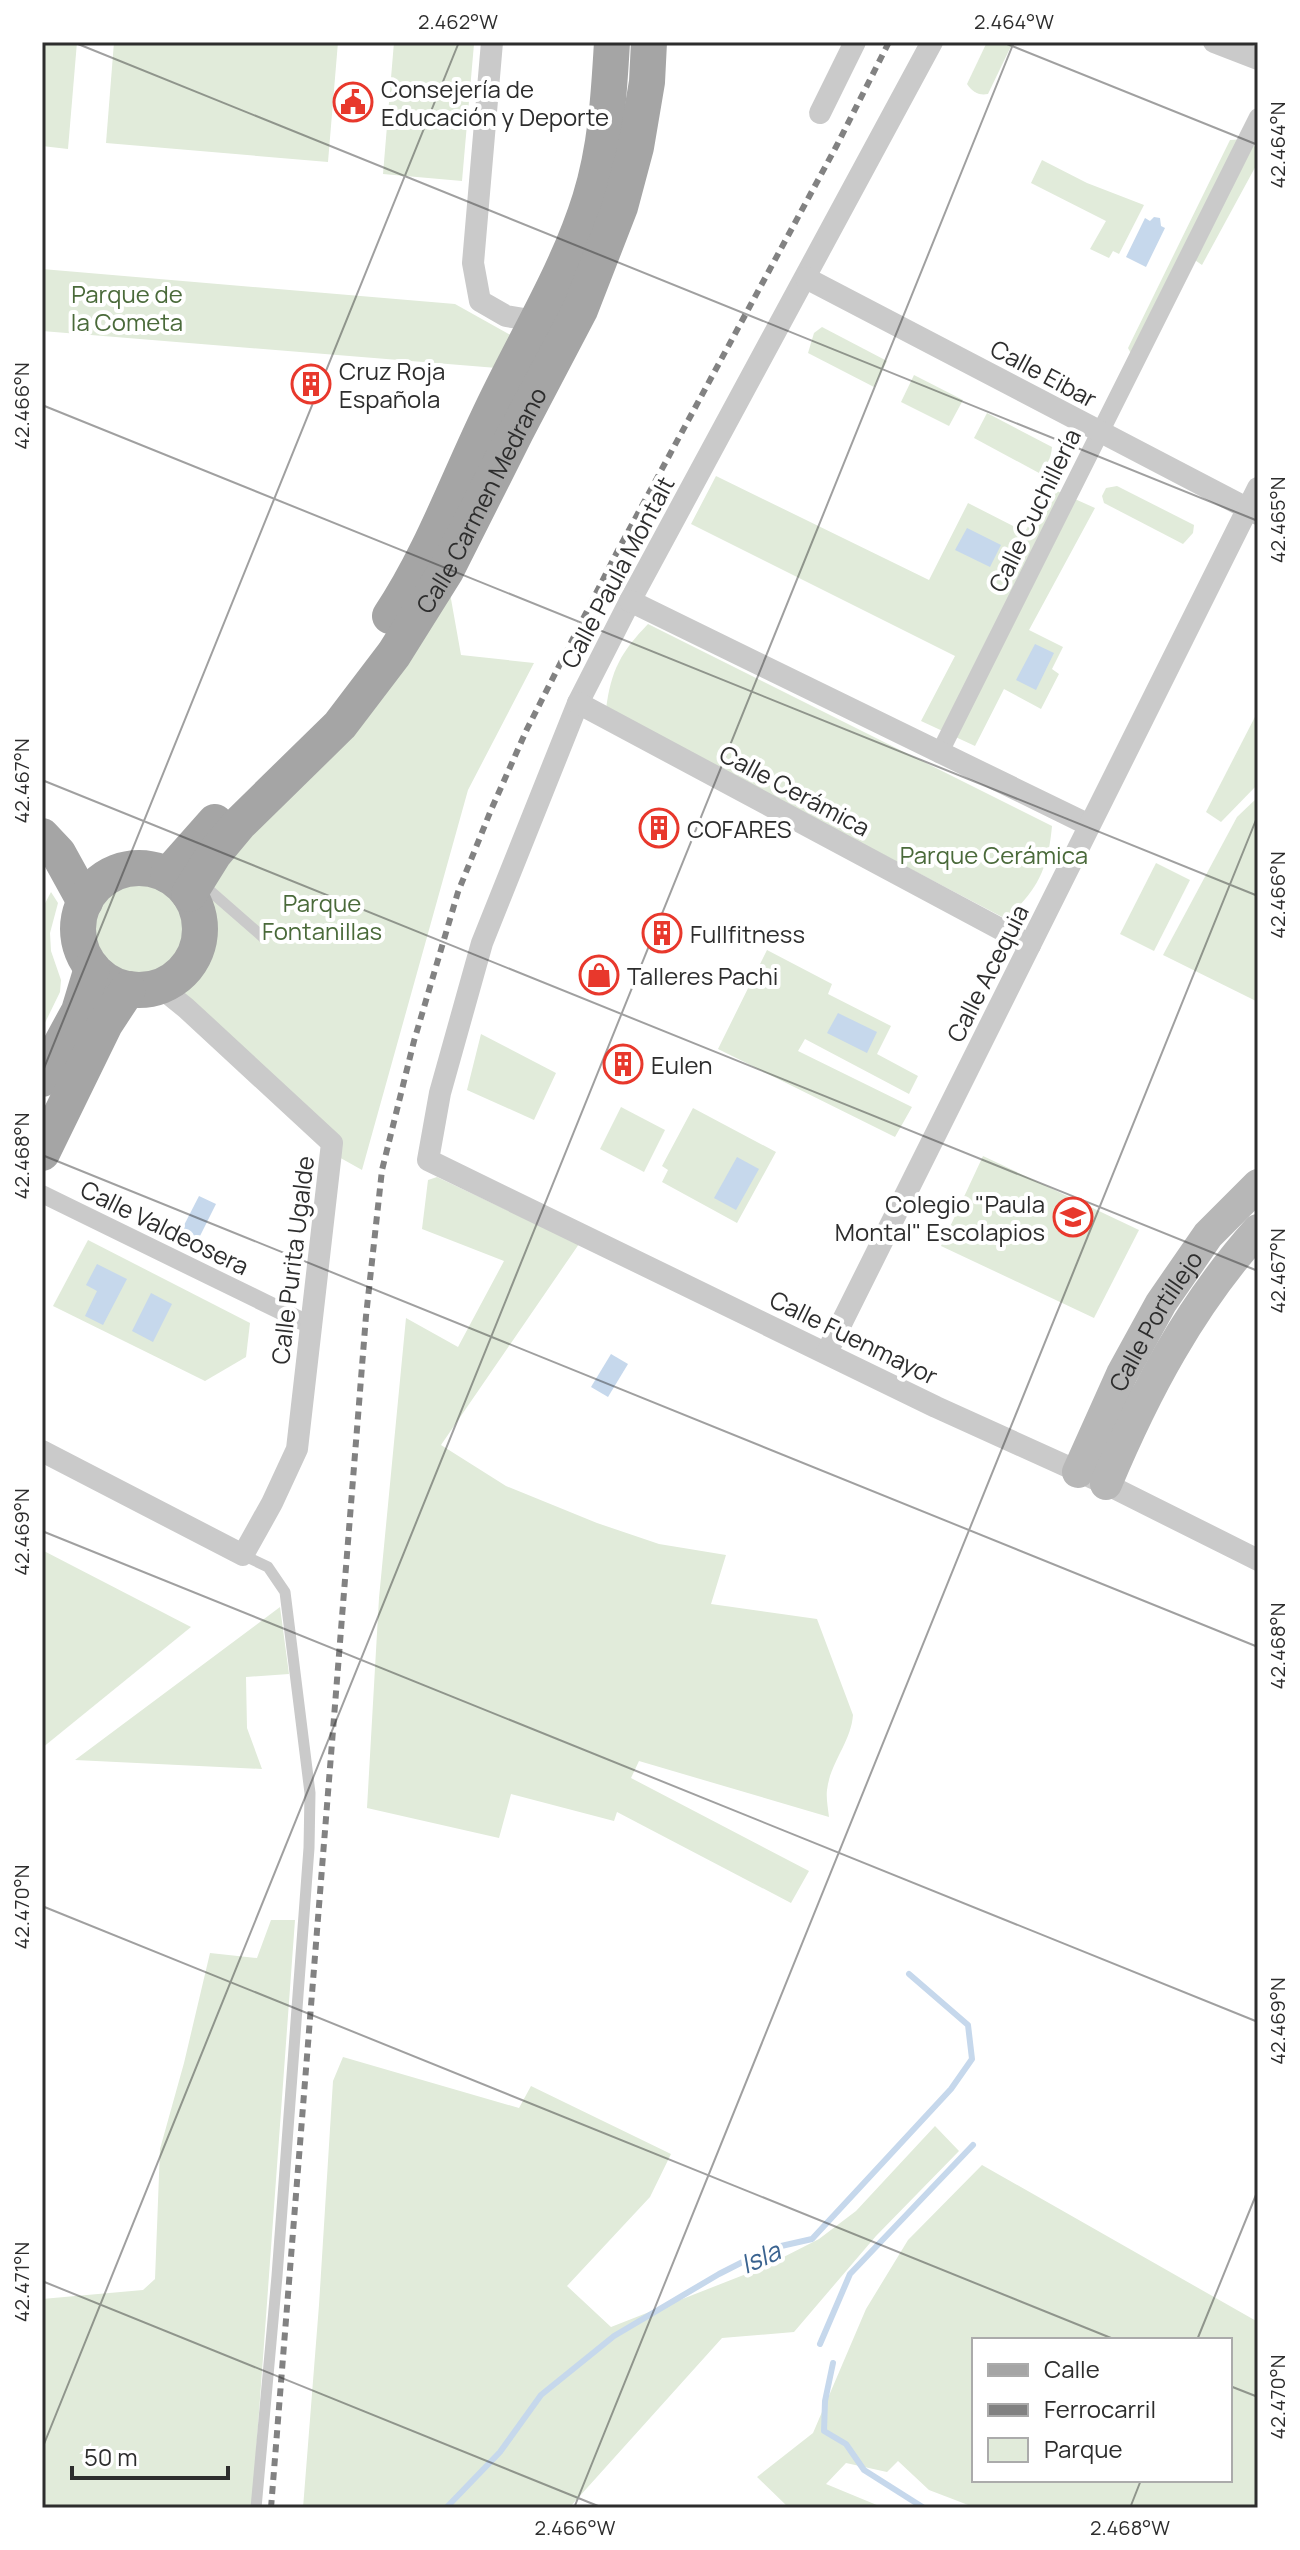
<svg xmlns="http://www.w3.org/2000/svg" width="1300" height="2550" viewBox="0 0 1300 2550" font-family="Manrope,sans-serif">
<rect width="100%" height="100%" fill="#fff"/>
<g fill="#e1ebda" fill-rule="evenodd">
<polygon points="42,42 77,42 68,149 42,146"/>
<polygon points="114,42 338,42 328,162 106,143"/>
<polygon points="394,42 474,44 462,181 383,174"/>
<path d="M987,42H1013L988,94C978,96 972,91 967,84Z"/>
<polygon points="1247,139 1258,150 1258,162 1202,265 1189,256 1135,361 1128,348 1230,140"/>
<polygon points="1042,160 1087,183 1144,205 1119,254 1113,251 1109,258 1090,249 1106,221 1031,183"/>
<polygon points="42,269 455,304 516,338 497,368 42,331"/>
<polygon points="822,327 887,361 874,387 808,353 814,333"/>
<polygon points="914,375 963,400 949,426 901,402"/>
<path d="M987,413L1052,447C1051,459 1047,465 1039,473L974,438Z"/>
<polygon points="716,476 929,580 968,503 1025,532 1048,487 1095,508 1029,630 1063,647 1052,669 1059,674 1041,709 1004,689 975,746 921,721 955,656 691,524"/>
<polygon points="1117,486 1194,525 1193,533 1183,544 1104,503 1102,496 1106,488"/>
<polygon points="446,571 461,655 534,663 468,790 362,1170 337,1156 181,997 199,972 215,925 206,891"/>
<path d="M648,624L1052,826C1048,869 1038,889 1006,919L606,709C611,670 621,652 648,624Z"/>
<polygon points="1258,711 1258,784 1221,822 1206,812"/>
<polygon points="1258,797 1258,1002 1163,955 1237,817"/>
<polygon points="1156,863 1190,880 1154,951 1120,934"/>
<circle cx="140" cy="929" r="47"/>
<polygon points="51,892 58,903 50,933 51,951 61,980 60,992 42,1029 42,909"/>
<polygon points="767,950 832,984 828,994 891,1026 877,1054 918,1076 909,1094 805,1039 798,1051 912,1107 895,1137 718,1049"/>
<polygon points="481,1034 556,1073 534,1120 467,1090"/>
<polygon points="621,1107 665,1130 644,1172 600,1149"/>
<polygon points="693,1108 776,1152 737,1223 662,1182 668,1170 662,1166"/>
<polygon points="983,1156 1139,1230 1094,1318 941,1246"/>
<path d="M437,1177L579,1244L441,1445L506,1486L597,1523L659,1544L726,1555L711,1604L817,1619L853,1715C851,1742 830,1763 827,1790C826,1798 828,1808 829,1817L639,1761L631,1778L809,1871L791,1903L617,1812L614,1821L511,1794L499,1838L367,1808L379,1598L406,1318L458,1347L504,1261L422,1229L428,1180Z"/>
<polygon points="88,1240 250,1323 246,1357 205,1381 53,1306"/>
<polygon points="42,1550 191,1627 42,1748"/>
<polygon points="280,1607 289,1674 246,1677 247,1728 262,1769 75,1760"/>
<polygon points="271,1920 295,1920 252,2508 42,2508 42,2299 143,2290 155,2279 160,2149 184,2063 210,1953 257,1958"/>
<polygon points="343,2057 519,2108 531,2086 671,2154 650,2197 567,2286 611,2327 764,2267 819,2239 856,2211 935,2126 959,2151 876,2236 794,2332 722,2338 569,2508 303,2508 319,2305 333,2081"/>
<path d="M982,2165L1258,2322V2508H976L929,2490L898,2461L887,2472L846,2463L826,2484L884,2508H789L757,2477L813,2433L866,2309L908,2240ZM974,2340H1230V2480H974Z"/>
</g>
<g fill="#c6d8ec">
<polygon points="1154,217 1160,218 1161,226 1165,228 1146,267 1126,257 1145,218 1150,221"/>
<polygon points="967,528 1001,545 990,567 955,550"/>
<polygon points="1035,644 1054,653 1036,690 1016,680"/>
<polygon points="838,1013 877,1032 867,1053 827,1033"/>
<polygon points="737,1157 759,1169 736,1210 714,1198"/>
<polygon points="199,1196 216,1204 197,1242 180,1233"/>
<polygon points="97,1264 127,1279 103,1325 85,1316 97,1291 86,1285"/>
<polygon points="151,1293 172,1304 153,1342 132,1331"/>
<polygon points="611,1354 628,1364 608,1397 591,1387"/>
</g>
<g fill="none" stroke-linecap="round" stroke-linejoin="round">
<g stroke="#c6d8ec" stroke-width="6">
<polyline points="820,2344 850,2274 973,2145"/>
<polyline points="833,2363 825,2401 824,2431 846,2444 864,2470 924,2508"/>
<polyline points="446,2508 500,2452 541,2395 614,2336 719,2274 768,2249 812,2239 951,2089 972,2059 968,2025 909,1974"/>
</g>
<g stroke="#cacaca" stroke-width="11">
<polyline points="201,883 264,938"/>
<polyline points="243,1555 268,1567 285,1592 310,1793 309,1848 277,2276 256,2508"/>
</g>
<g stroke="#cacaca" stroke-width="18">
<polyline points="939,754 1258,117"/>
<polyline points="42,1194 310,1325"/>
</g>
<g stroke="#cacaca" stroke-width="22">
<polyline points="492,42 473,263 480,301 506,316 536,321"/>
<polyline points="932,42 630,601 578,703 482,943 440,1093 428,1160 936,1407 1106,1484 1258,1560"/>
<polyline points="1214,42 1258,59"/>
<polyline points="820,113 855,42"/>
<polyline points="806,278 1258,514"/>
<polyline points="630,601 1089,825"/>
<polyline points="578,703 1030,945"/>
<polyline points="827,1352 1258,488"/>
<polyline points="42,1451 243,1555 272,1503 297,1449 332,1143 186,1008 160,987"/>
</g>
<g stroke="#b7b7b7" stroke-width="32">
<path id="s1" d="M1078,1472L1122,1374L1161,1303L1208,1235L1258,1185"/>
<path d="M1106,1484C1145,1391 1190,1306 1258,1230"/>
</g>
<g stroke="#a5a5a5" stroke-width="36">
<path d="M390,616C430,556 456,485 487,420C521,346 566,276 590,199C606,148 609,94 612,42"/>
<polyline points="42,836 58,853 85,902"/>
<circle cx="139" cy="929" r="61"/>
<polyline points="168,875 215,822"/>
<path id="s2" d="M189,894L214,854L239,824L340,725L394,654L446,571L516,432L580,310L620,207L636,147L647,82L649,42"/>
<polyline points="42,1079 79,1011 92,968"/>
<polyline points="42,1153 105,1024 128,989"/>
</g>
<polyline stroke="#828282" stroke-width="6" stroke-dasharray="8 6" stroke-linecap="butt" points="271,2508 366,1316 382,1170 414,1041 458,892 491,810 527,729 616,554 837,145 889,42"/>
</g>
<path fill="none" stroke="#2d2d2d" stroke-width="2" stroke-opacity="0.45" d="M73,42L1258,521M1002,42L1258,145M42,405L1258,896M42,780L1258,1271M42,1073L459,42M42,1155L1258,1647M42,1531L1258,2022M42,1906L1116,2340M42,2281L603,2508M1197,2340L1258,2190M1230,2386L1258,2397M42,2449L1014,42M574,2508L1258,815M1130,2508L1141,2480"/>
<defs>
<g id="civic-ring" transform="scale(2)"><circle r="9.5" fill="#fff" stroke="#e8382c" stroke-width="1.5"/><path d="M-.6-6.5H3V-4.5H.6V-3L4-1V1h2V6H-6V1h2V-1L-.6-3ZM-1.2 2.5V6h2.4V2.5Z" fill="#e8382c"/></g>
<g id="building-ring" transform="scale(2)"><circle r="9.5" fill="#fff" stroke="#e8382c" stroke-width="1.5"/><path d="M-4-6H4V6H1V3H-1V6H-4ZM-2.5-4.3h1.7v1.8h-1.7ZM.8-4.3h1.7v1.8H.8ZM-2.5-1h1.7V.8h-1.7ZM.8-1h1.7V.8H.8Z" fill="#e8382c"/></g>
<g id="shop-ring" transform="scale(2)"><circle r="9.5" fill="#fff" stroke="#e8382c" stroke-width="1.5"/><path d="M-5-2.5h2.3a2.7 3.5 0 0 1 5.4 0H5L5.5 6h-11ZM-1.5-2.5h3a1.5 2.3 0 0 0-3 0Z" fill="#e8382c"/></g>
<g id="school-ring" transform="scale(2)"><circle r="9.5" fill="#fff" stroke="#e8382c" stroke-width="1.5"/><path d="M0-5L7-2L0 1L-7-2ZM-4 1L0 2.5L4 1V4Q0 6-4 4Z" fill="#e8382c"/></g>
</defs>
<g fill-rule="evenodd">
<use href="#civic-ring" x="353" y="102"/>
<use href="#building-ring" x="311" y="384"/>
<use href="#building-ring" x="659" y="828"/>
<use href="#building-ring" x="662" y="933"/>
<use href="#shop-ring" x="599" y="975"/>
<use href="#building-ring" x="623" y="1064"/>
<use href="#school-ring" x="1073" y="1217"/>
</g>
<g text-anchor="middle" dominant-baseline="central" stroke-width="8" stroke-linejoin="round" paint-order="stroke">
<g font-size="24" fill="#2d2d2d" stroke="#fff" text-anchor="start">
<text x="381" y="88">Consejería de<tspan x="381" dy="28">Educación y Deporte</tspan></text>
<text x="339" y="370">Cruz Roja<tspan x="339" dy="28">Española</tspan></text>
<text x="687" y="828">COFARES</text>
<text x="690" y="933">Fullfitness</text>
<text x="627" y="975">Talleres Pachi</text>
<text x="651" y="1064">Eulen</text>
<text x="1045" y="1203" text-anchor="end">Colegio "Paula<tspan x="1045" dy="28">Montal" Escolapios</tspan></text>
</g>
<g font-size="24" fill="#4a6a3a" stroke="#fff">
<text x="127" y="293">Parque de<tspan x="127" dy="28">la Cometa</tspan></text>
<text x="994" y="854">Parque Cerámica</text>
<text x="322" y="902">Parque<tspan x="322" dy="28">Fontanillas</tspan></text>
</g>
<g font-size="24" fill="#2d2d2d" stroke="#fff">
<text transform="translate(1044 373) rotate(28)">Calle Eibar</text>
<text stroke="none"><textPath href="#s2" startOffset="494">Calle Carmen Medrano</textPath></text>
<text transform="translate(1034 510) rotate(-64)">Calle Cuchillería</text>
<text transform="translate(617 572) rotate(-62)">Calle Paula Montalt</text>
<text transform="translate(795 790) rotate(28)">Calle Cerámica</text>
<text transform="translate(987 973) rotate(-63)">Calle Acequia</text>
<text transform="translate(165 1227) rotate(26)">Calle Valdeosera</text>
<text transform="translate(292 1260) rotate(-83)">Calle Purita Ugalde</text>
<text stroke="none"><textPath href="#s1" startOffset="170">Calle Portillejo</textPath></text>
<text transform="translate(854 1337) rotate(26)">Calle Fuenmayor</text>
</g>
<g font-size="26" font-style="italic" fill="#3a6390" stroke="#fff">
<text transform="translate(760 2257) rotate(-24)">Isla</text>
</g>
</g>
<rect width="1300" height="2550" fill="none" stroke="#ffffff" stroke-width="88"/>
<rect x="972" y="2338" width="260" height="144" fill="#ffffff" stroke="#ababab" stroke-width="2"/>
<rect x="988" y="2364" width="40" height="12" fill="#a5a5a5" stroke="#ababab" stroke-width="2"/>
<text x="1044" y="2378" font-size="24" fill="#2d2d2d">Calle</text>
<rect x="988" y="2404" width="40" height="12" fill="#828282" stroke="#ababab" stroke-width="2"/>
<text x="1044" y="2418" font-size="24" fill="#2d2d2d">Ferrocarril</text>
<rect x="988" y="2438" width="40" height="24" fill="#e1ebda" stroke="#ababab" stroke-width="2"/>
<text x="1044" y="2458" font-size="24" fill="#2d2d2d">Parque</text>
<path d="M72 2466v12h156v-12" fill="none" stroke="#2d2d2d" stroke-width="4"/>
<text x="84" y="2466" font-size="24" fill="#2d2d2d" stroke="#ffffff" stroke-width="6" paint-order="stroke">50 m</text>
<rect x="44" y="44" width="1212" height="2462" fill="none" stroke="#2d2d2d" stroke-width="3"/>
<g font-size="20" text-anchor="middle" fill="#2d2d2d">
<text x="458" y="29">2.462°W</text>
<text x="1014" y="29">2.464°W</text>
<text transform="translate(1278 145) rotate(-90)" y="7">42.464°N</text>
<text transform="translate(22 406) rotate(-90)" y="7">42.466°N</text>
<text transform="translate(1278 520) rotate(-90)" y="7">42.465°N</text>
<text transform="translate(22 781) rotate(-90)" y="7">42.467°N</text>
<text transform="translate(1278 895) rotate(-90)" y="7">42.466°N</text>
<text transform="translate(22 1156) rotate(-90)" y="7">42.468°N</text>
<text transform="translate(1278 1271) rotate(-90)" y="7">42.467°N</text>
<text transform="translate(22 1532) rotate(-90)" y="7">42.469°N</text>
<text transform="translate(1278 1646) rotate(-90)" y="7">42.468°N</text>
<text transform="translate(22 1907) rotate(-90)" y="7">42.470°N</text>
<text transform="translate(1278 2021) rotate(-90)" y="7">42.469°N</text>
<text transform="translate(22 2282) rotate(-90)" y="7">42.471°N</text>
<text transform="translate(1278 2397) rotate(-90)" y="7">42.470°N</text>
<text x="575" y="2535">2.466°W</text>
<text x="1130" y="2535">2.468°W</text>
</g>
</svg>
